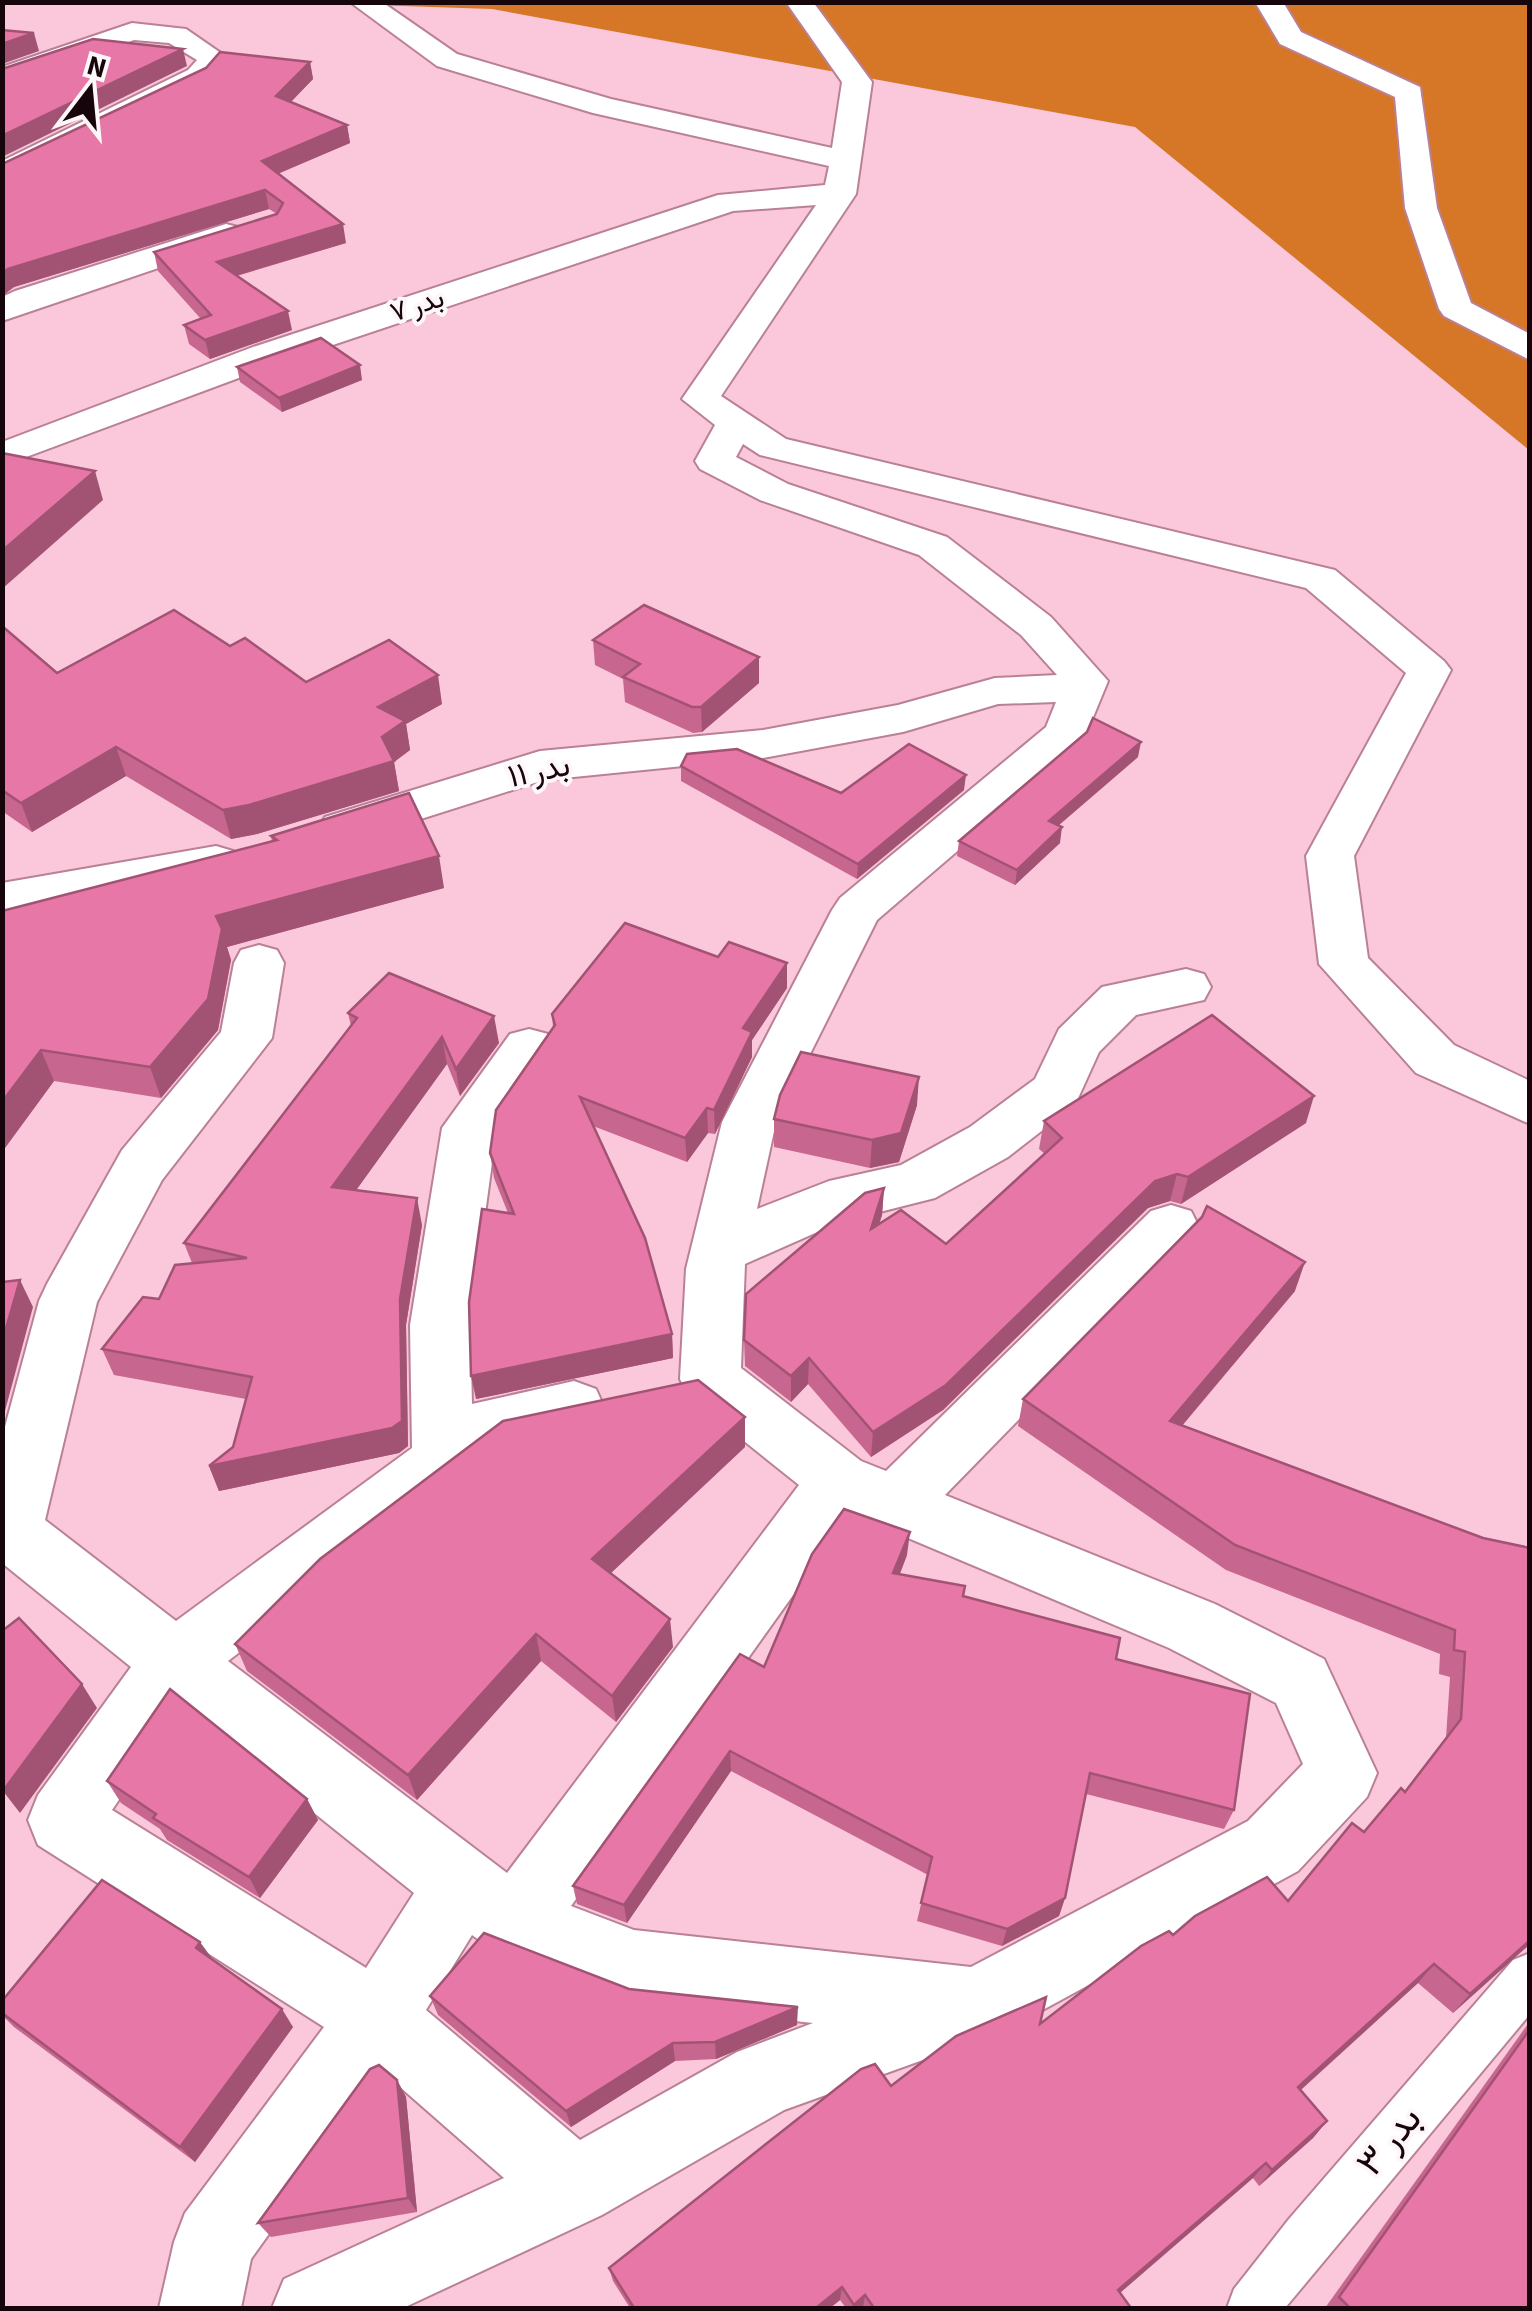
<svg xmlns="http://www.w3.org/2000/svg" width="1532" height="2311" viewBox="0 0 1532 2311" font-family="'Source Sans 3',Vazirmatn,sans-serif">
<rect width="100%" height="100%" fill="#fac8da"/>
<polygon fill="#d67728" points="312,3 1529,3 1529,450 1135,127 492,9"/>
<g fill="none" stroke-linecap="round" stroke-linejoin="round">
<g stroke="#ba8096" stroke-width="4">
<polygon id="lane" points="1530,1953 1530,2014 1285,2308 1227,2308 1234,2289 1289,2219 1513,1960"/>
</g>
<g stroke="#ba8096" stroke-width="4">
<g id="street">
<path d="M350,2H382L457,54L611,99L832,148L842,82L786,2H813L872,82L856,194L721,396L786,439L1335,570L1444,661L1451,670L1354,856L1368,958L1454,1045L1530,1081V1124L1416,1073L1319,964L1306,856L1406,673L1306,588L760,455L743,444L736,457L788,484L947,537L1051,617L1108,681L1082,744L877,920L776,1122L757,1209L829,1181L901,1165L970,1127L1035,1079L1059,1029L1102,987L1186,969L1204,974L1211,987L1204,1000L1136,1015L1099,1052L1075,1105L1008,1157L935,1198L840,1222L745,1264L741,1368L861,1461L886,1471L1151,1211L1171,1205L1191,1211L1199,1227L1191,1243L945,1495L1215,1604L1324,1659L1377,1773L1367,1797L1298,1871L1006,2030L784,2110L602,2215L403,2308H272L284,2279L504,2178L384,2073L251,2259L241,2308H159L174,2242L185,2213L324,2027L38,1845L28,1820L38,1795L131,1667L2,1563V1438L39,1301L47,1284L122,1150L221,1032L234,963L241,950L259,945L277,950L284,963L272,1038L162,1180L97,1302L45,1520L176,1621L412,1448L410,1325L442,1128L510,1034L529,1029L548,1034L555,1048L496,1133L470,1325L472,1404L574,1381L596,1389L604,1407L596,1425L507,1447L228,1661L507,1873L799,1485L689,1397L680,1379L686,1269L722,1122L832,910L840,898L1046,727L1056,702L998,704L903,732L763,758L544,780L342,844L325,839L318,828L325,817L540,751L763,730L898,705L995,678L1057,675L1021,635L919,555L760,500L700,469L695,461L715,425L682,399L816,205L733,211L279,363L2,466V442L253,347L718,195L825,185L829,166L593,113L437,66ZM851,1514L1169,1648L1276,1703L1303,1764L1248,1821L971,1967L634,1930L571,1906ZM182,1707L414,1893L366,1968L112,1810ZM472,1935L490,1948L634,2004L813,2023L737,2052L580,2140L426,2010Z"/>
<polygon points="1255,2 1283,2 1301,32 1420,87 1437,208 1471,303 1530,334 1530,360 1444,316 1439,309 1405,208 1395,97 1280,44"/>
<polygon points="132,23 186,29 228,58 208,82 2,182 2,161 188,70 197,60 169,43 134,40 2,86 2,67"/>
<polygon points="226,224 238,227 243,234 238,241 2,321 2,297 15,291"/>
<polygon points="216,846 233,851 240,862 233,873 2,917 2,883"/>
</g>
</g>
<use href="#lane" fill="#fff" fill-rule="evenodd"/>
<use href="#street" fill="#fff" fill-rule="evenodd"/>
</g>
<g fill="#c7668f">
<polygon points="310,62 313,79 291,102 347,125 350,143 278,173 346,243 237,276 292,330 210,359 189,344 184,325 201,319 158,271 154,252 277,214 269,209 14,287 2,296 2,164"/>
<polygon points="237,367 362,380 282,412 240,382"/>
<polygon points="2,626 57,673 230,646 306,682 442,704 406,724 410,750 394,762 399,791 257,834 231,839 126,776 32,832 2,811"/>
<polygon points="593,640 759,683 702,732 693,733 625,702 623,679 595,665"/>
<polygon points="1138,757 1058,826 1060,843 1015,885 957,856 959,841"/>
<polygon points="681,766 841,793 964,790 857,879 681,781"/>
<polygon points="271,836 444,888 227,947 231,960 218,1030 161,1098 54,1081 2,1152 2,911 272,842"/>
<polygon points="787,988 752,1040 752,1057 715,1134 708,1133 687,1162 593,1126 672,1334 673,1358 476,1399 508,1213 494,1178 490,1153 553,1028 552,1014"/>
<polygon points="348,1013 499,1043 460,1096 447,1064 356,1190 422,1225 406,1325 408,1446 399,1453 219,1491 209,1466 233,1447 246,1399 114,1375 102,1349 159,1299 192,1263 184,1243 351,1026"/>
<polygon points="917,1105 899,1162 870,1168 774,1147 774,1119"/>
<polygon points="1044,1121 1306,1123 1181,1204 1170,1201 1148,1208 943,1410 871,1457 808,1384 791,1402 745,1366 744,1340 884,1188 882,1215 879,1224 946,1244 1045,1154 1039,1149"/>
<polygon points="1295,1291 1182,1426 1483,1538 1530,1944 1453,2013 1418,1983 1301,2090 1327,2121 1313,2138 1259,2186 1253,2178 1120,2293 1131,2308 846,2308 840,2300 830,2308 630,2308 613,2281 609,2268 891,2086 1040,2024 1173,1935 1288,1901 1364,1832 1405,1792 1446,1738 1450,1677 1439,1674 1440,1654 1226,1570 1018,1426 1023,1399"/>
<polygon points="745,1447 611,1573 673,1647 616,1722 541,1661 417,1800 247,1671 235,1644"/>
<polygon points="907,1555 900,1574 963,1596 1116,1659 1234,1810 1224,1829 1086,1794 1065,1898 1059,1916 1002,1946 917,1921 928,1875 731,1771 627,1923 577,1904 573,1886 764,1667"/>
<polygon points="107,1781 307,1799 318,1820 260,1898 167,1840 160,1829 121,1803"/>
<polygon points="213,1960 293,2027 195,2162 14,2027 2,2015 2,2001"/>
<polygon points="629,1989 797,2025 716,2059 675,2061 571,2127 438,2015 430,1996"/>
<polygon points="1530,2021 1530,2308 1325,2308"/>
<polygon points="397,2080 406,2097 417,2212 271,2237 258,2223"/>
</g>
<g fill="#a25374">
<polygon points="34,33 39,51 2,64 2,44"/>
<polygon points="183,49 187,66 2,157 2,136"/>
<polygon points="310,62 313,79 279,114 276,96"/>
<polygon points="347,125 350,143 266,179 262,161"/>
<polygon points="265,190 269,209 14,287 2,296 2,273 8,269"/>
<polygon points="343,224 346,243 221,280 217,262"/>
<polygon points="288,311 292,330 210,359 205,340"/>
<polygon points="360,365 362,380 282,412 279,398"/>
<polygon points="95,471 103,500 2,589 2,551"/>
<polygon points="759,657 759,683 702,732 701,707"/>
<polygon points="438,675 442,704 406,724 410,750 394,762 399,791 257,834 231,839 223,810 378,707"/>
<polygon points="1141,742 1138,757 1046,836 1049,821"/>
<polygon points="116,747 126,776 32,832 21,803"/>
<polygon points="966,775 964,790 857,879 858,864"/>
<polygon points="1062,827 1060,843 1015,885 1017,870"/>
<polygon points="439,856 444,888 227,947 231,960 218,1030 161,1098 150,1067 216,916"/>
<polygon points="787,963 787,988 752,1040 752,1057 715,1134 714,1110 743,1028"/>
<polygon points="494,1016 499,1043 460,1096 456,1069"/>
<polygon points="442,1037 447,1064 339,1214 332,1187"/>
<polygon points="41,1050 54,1081 2,1152 2,1102"/>
<polygon points="919,1077 917,1105 899,1162 870,1168 872,1140"/>
<polygon points="1314,1096 1306,1123 1181,1204 1188,1177"/>
<polygon points="707,1108 708,1133 687,1162 685,1138"/>
<polygon points="1177,1174 1170,1201 1148,1208 943,1410 871,1457 873,1432 1155,1181"/>
<polygon points="884,1188 882,1215 869,1256 871,1229"/>
<polygon points="417,1198 422,1225 406,1325 408,1446 399,1453 219,1491 209,1466 392,1428 400,1299"/>
<polygon points="1305,1262 1295,1291 1163,1448 1170,1421"/>
<polygon points="20,1280 33,1307 2,1422 2,1342"/>
<polygon points="672,1334 673,1358 476,1399 471,1376"/>
<polygon points="809,1358 808,1384 791,1402 791,1376"/>
<polygon points="745,1417 745,1447 596,1587 592,1559"/>
<polygon points="910,1532 907,1555 891,1595 893,1573"/>
<polygon points="670,1619 673,1647 616,1722 612,1696"/>
<polygon points="536,1634 541,1661 417,1800 408,1775"/>
<polygon points="82,1684 97,1708 20,1813 3,1791"/>
<polygon points="730,1751 731,1771 627,1923 624,1905"/>
<polygon points="307,1799 318,1820 260,1898 249,1877"/>
<polygon points="1065,1898 1059,1916 1002,1946 1007,1929"/>
<polygon points="1530,1940 1530,1944 1453,2013 1470,1994"/>
<polygon points="200,1942 214,1961 196,1948"/>
<polygon points="1434,1964 1418,1983 1285,2104 1298,2087"/>
<polygon points="798,2007 797,2025 716,2059 715,2042"/>
<polygon points="282,2009 293,2027 195,2162 180,2147"/>
<polygon points="673,2043 675,2061 571,2127 566,2111"/>
<polygon points="397,2080 406,2097 417,2212 408,2198"/>
<polygon points="1327,2121 1313,2138 1259,2186 1272,2170"/>
<polygon points="1266,2163 1253,2178 1108,2303 1118,2290"/>
<polygon points="842,2287 840,2300 830,2308 816,2308"/>
<polygon points="865,2295 863,2308 853,2308 854,2305"/>
</g>
<g fill="#e777a6" stroke="#a25374" stroke-width="2.5">
<polygon points="2,30 34,33 2,44"/>
<polygon points="93,39 183,49 2,136 2,69"/>
<polygon points="220,52 310,62 276,96 347,125 262,161 343,224 217,262 288,311 205,340 184,325 211,315 154,252 277,214 283,203 265,190 8,269 2,273 2,164 206,68"/>
<polygon points="321,338 360,365 279,398 237,367"/>
<polygon points="2,453 95,471 2,551"/>
<polygon points="644,605 759,657 701,707 692,707 623,677 640,664 593,640"/>
<polygon points="174,610 230,646 245,638 306,682 389,640 438,675 378,707 405,721 382,737 394,761 249,805 223,810 116,747 21,803 2,790 2,626 57,673"/>
<polygon points="1093,718 1141,742 1049,821 1062,827 1017,870 959,841 1087,732"/>
<polygon points="909,744 966,775 858,864 681,766 687,754 737,749 841,793"/>
<polygon points="409,793 439,856 216,916 222,929 208,999 150,1067 41,1050 2,1102 2,911 277,840 271,836"/>
<polygon points="625,923 718,957 729,942 787,963 743,1028 752,1032 714,1110 707,1108 685,1138 580,1097 645,1238 672,1334 471,1376 469,1302 482,1209 514,1214 490,1153 496,1110 555,1025 552,1014"/>
<polygon points="389,973 494,1016 456,1069 442,1037 332,1187 417,1198 400,1299 402,1421 392,1428 209,1466 233,1447 252,1377 102,1349 143,1297 159,1299 175,1265 247,1258 184,1243 357,1018 348,1013"/>
<polygon points="1212,1015 1314,1096 1188,1177 1177,1174 1155,1181 946,1385 873,1432 809,1358 791,1376 744,1340 746,1294 865,1193 884,1188 871,1229 901,1210 946,1244 1062,1138 1044,1121"/>
<polygon points="801,1052 919,1077 901,1133 872,1140 774,1119 780,1095"/>
<polygon points="1207,1206 1305,1262 1170,1421 1483,1538 1530,1548 1530,1940 1470,1994 1434,1964 1298,2087 1327,2121 1272,2170 1266,2163 1118,2290 1131,2308 874,2308 865,2295 854,2305 842,2287 816,2308 634,2308 609,2268 861,2069 875,2064 891,2086 956,2036 1046,1997 1040,2024 1141,1946 1169,1931 1173,1935 1195,1916 1267,1877 1288,1901 1352,1823 1364,1832 1401,1788 1405,1792 1461,1719 1465,1652 1454,1650 1455,1630 1235,1545 1023,1399 1202,1217"/>
<polygon points="20,1280 2,1342 2,1282"/>
<polygon points="698,1380 745,1417 592,1559 670,1619 612,1696 536,1634 408,1775 235,1644 320,1559 503,1421"/>
<polygon points="844,1509 910,1532 893,1573 965,1586 963,1596 1120,1638 1116,1659 1250,1694 1234,1810 1090,1773 1065,1898 1007,1929 921,1903 932,1857 730,1751 624,1905 573,1886 740,1654 764,1667 812,1554"/>
<polygon points="19,1618 82,1684 3,1791 2,1631"/>
<polygon points="170,1689 307,1799 249,1877 153,1818 156,1814 107,1781"/>
<polygon points="102,1880 200,1942 196,1948 282,2009 180,2147 2,2013 2,2001"/>
<polygon points="484,1933 629,1989 798,2007 715,2042 673,2043 566,2111 430,1996"/>
<polygon points="1530,2029 1530,2308 1350,2308 1339,2297"/>
<polygon points="379,2065 397,2080 408,2198 258,2223 370,2069"/>
</g>
<g text-anchor="middle" dominant-baseline="central" stroke-width="8" stroke-linejoin="round" paint-order="stroke">
<g font-size="28" fill="#17050c" stroke="#fef7f9">
<text transform="translate(417 305) rotate(-18)">بدر ۷</text>
</g>
<g font-size="32" fill="#17050c" stroke="#fef7f9">
<text transform="translate(539 771) rotate(-12)">بدر ۱۱</text>
</g>
<g font-size="38" fill="#17050c" stroke="#fef7f9">
<text transform="translate(1389 2141) rotate(-50)">بدر ۳</text>
</g>
</g>
<rect width="1532" height="2311" fill="none" stroke="#17050c" stroke-width="10"/>
<g transform="translate(90 90) rotate(16)" stroke="#fef7f9" stroke-width="8" paint-order="stroke">
<path d="M0-8L18 38L0 25L-18 38Z" fill="#17050c"/>
<text y="-15" font-size="28" font-weight="bold" text-anchor="middle" fill="#17050c">N</text>
</g>
</svg>
